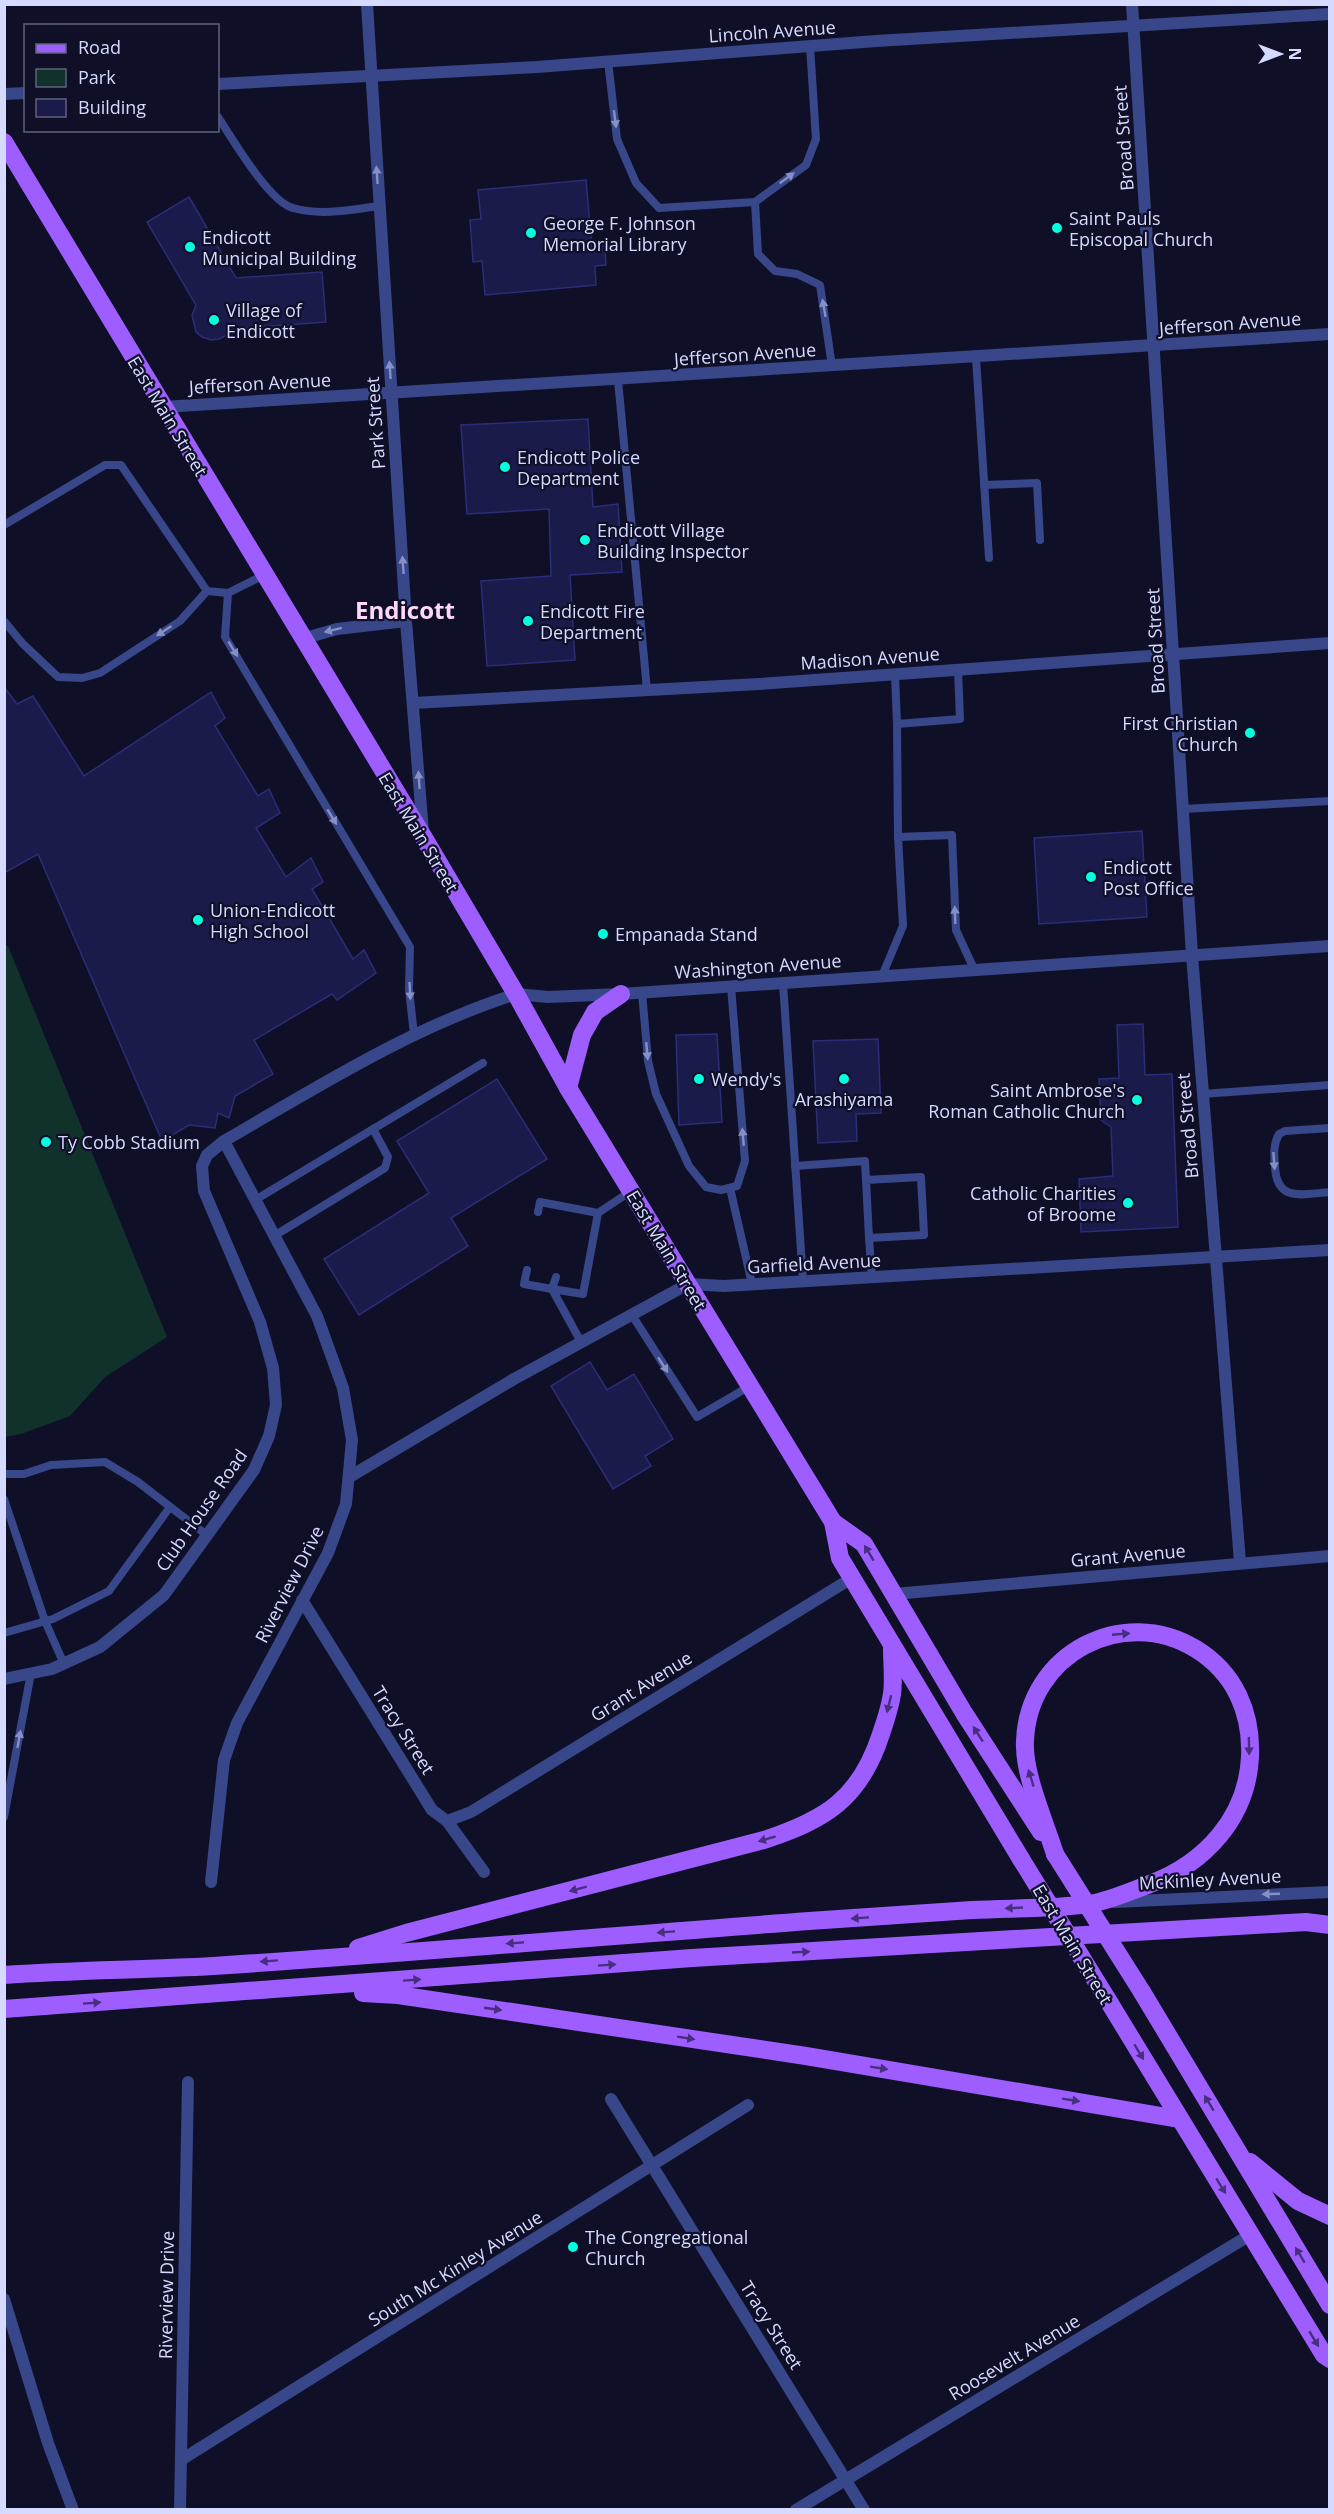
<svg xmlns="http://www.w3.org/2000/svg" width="1334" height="2514" viewBox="0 0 1334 2514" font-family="'Open Sans',sans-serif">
<rect width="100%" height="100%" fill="#0f1028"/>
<polygon fill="#11322a" points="5,945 8,946 167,1337 105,1377 70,1416 21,1434 5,1437"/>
<g fill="#1a1b4a" stroke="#2b2d77" stroke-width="1.5">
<polygon points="586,180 592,247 605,246 606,265 595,266 596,285 485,295 482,261 473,262 470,220 481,219 478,190"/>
<polygon points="189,197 236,278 322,272 326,322 231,329 227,335 219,339 211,340 202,337 196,332 192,315 196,305 147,222"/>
<polygon points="588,419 593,507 618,504 622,572 570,575 575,660 487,666 481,581 551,576 549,509 467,514 461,425"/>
<polygon points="4,687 17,704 33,696 84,776 211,692 225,718 215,726 258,796 269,789 280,813 256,828 286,877 311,858 323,882 312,889 353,959 364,950 376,973 337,1000 332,994 254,1040 273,1074 235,1096 229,1118 218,1113 215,1128 189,1125 162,1141 38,854 4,873"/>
<polygon points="1142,831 1147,917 1039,924 1034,838"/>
<polygon points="1143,1024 1145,1075 1172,1074 1178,1227 1081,1232 1079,1179 1113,1176 1111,1127 1101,1120 1099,1079 1119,1078 1117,1025"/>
<polygon points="717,1034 722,1122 679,1125 676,1035"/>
<polygon points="878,1039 881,1113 856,1114 857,1141 818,1143 813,1041"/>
<polygon points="497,1079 547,1159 451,1218 468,1246 359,1315 324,1259 429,1193 397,1141"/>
<polygon points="590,1362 607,1390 634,1374 673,1439 645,1456 651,1466 613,1489 551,1386"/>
</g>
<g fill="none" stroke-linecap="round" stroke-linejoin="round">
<g stroke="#384789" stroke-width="8">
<polyline points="608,61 617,139 636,183 659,208 755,202 806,165 816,139 810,46"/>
<path d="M218,117C232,138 269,202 293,208C321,216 350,210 379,206"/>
<polyline points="755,202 758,254 775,271 797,274 820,285 832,366"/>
<polyline points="976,358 989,558"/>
<polyline points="618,380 647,690"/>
<polyline points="984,485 1037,483 1040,540"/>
<polyline points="4,525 105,465 121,465 207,591 228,593 264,575"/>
<polyline points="228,593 225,637 410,947 409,989 414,1035"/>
<polyline points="4,621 23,644 58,677 82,678 100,673 180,621 207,591"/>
<polyline points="895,675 897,724 960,719 958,670"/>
<polyline points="897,724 898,837"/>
<polyline points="1183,809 1330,801"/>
<polyline points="882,976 903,926 898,837 952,835 956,930 974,969"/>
<polyline points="783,983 803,1281"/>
<polyline points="642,992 648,1061 656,1094 689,1166 706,1187 721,1190 737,1186 745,1161 731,986"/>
<polyline points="1202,1094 1330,1085"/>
<path d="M1330,1128L1285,1131L1279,1134C1273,1145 1274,1155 1275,1167C1277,1203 1303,1194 1330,1192"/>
<polyline points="795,1166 865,1161 869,1238 924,1235 921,1177 866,1180"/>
<polyline points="730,1188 752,1284"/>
<polyline points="255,1200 483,1063"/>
<polyline points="538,1212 540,1202 598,1213 583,1294 552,1289 581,1342"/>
<polyline points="598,1213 631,1191"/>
<polyline points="274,1236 385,1168 388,1157 373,1129"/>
<polyline points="869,1238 872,1277"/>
<polyline points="527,1270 524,1284 552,1289 556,1277"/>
<polyline points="632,1315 697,1417 750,1386"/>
<polyline points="4,1474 24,1474 51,1465 105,1462 138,1482 208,1536"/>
<polyline points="4,1499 45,1621 64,1664"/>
<polyline points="4,1633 53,1619 109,1591 170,1507"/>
<polyline points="4,1817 31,1673"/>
</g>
<g stroke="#384789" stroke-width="12">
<polyline points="367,4 406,621 423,832"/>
<polyline points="1132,4 1192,955 1240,1562"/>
<polyline points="218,84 537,67 876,41 1330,14"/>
<polyline points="4,94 26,93"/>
<polyline points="163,407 1330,334"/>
<polyline points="302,639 337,629 406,621"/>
<polyline points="413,703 759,684 1330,643"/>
<polyline points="351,1476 514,1379 688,1284 724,1286 1330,1250"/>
<polyline points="894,1594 1330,1556"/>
<polyline points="302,1600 432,1810 447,1821 484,1872"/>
<path d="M4,1679L52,1669L100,1647L164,1595L254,1470L269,1436L276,1405L273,1368L260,1322L204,1191L202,1166L207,1155L224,1141C319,1086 412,1027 516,994"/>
<polyline points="447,1821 471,1812 852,1578"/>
<polyline points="211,1882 224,1760 237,1723 328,1553 346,1504 352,1440 343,1388 317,1316 224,1141"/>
<polyline points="611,2099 864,2510"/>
<polyline points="4,2299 48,2443 73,2510"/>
<polyline points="181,2460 748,2105"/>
<polyline points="180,2510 188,2082"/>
<polyline points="796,2510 1250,2235"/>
</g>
<g stroke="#384789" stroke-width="12">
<polyline points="516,994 548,997 621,994 1330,946"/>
<polyline points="1115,1902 1330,1892"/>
</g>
<g stroke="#9e5dff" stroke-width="18">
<polyline points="4,142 424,838 516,994 568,1088 833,1522 840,1558 1021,1859"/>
<polyline points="568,1088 582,1035 595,1012 621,994"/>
<polyline points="833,1522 864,1544 964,1713 1041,1832"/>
<path d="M358,1948L406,1933L764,1840C825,1820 860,1799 881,1734C885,1722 890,1708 892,1694C894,1680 892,1663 892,1648"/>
<path d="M4,1975C74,1970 143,1970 213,1966C412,1953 610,1936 809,1921C863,1917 918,1914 972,1910C1011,1908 1051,1909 1089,1904C1109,1901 1131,1891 1150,1884C1205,1863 1247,1818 1250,1757C1252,1713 1235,1673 1196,1649C1123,1604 1028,1654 1025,1741C1023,1773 1045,1822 1055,1854"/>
<polyline points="1142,1992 1330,2305"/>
<polyline points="363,1993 398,1995 806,2056 1179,2119"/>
<polyline points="1109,2002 1324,2355 1330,2359"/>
<polyline points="4,2009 692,1958 1306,1922 1330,1925"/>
<polyline points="1250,2162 1298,2201 1330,2216"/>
</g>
<g stroke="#9e5dff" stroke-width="18">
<polyline points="1055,1854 1142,1992"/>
<polyline points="1021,1859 1109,2002"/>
</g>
</g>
<defs><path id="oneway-solid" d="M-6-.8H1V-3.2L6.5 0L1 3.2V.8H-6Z" transform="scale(1.5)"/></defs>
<g fill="#8790c4">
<use href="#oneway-solid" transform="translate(615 119) rotate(83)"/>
<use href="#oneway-solid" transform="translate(377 175) rotate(-94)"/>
<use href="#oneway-solid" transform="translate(787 178) rotate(-36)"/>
<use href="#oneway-solid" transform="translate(824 308) rotate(-100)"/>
<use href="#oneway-solid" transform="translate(390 370) rotate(-94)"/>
<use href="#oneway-solid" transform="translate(403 565) rotate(-94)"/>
<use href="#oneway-solid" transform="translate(333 630) rotate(166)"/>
<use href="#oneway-solid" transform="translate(164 631) rotate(147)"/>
<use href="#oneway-solid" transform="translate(233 649) rotate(59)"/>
<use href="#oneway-solid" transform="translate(419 780) rotate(-94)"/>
<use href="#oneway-solid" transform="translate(332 817) rotate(59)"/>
<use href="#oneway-solid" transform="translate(955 915) rotate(-92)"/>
<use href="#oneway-solid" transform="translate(410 991) rotate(87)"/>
<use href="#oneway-solid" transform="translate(647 1051) rotate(85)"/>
<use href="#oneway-solid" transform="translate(743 1137) rotate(-95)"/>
<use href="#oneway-solid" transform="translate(1274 1161) rotate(86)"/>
<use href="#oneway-solid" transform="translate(663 1365) rotate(57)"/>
<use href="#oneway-solid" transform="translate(19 1739) rotate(-80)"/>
<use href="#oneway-solid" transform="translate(1271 1894) rotate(178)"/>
</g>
<g fill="#482f7e">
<use href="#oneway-solid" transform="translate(869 1553) rotate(-121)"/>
<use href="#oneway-solid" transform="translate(1121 1634) rotate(-5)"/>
<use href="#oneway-solid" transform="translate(889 1704) rotate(104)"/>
<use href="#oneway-solid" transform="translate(978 1734) rotate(-123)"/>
<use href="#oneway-solid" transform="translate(1249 1746) rotate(89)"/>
<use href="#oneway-solid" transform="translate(1031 1778) rotate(-107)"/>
<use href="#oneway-solid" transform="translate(767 1839) rotate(163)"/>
<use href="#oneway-solid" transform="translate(578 1889) rotate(165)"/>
<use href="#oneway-solid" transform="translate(1014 1908) rotate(177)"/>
<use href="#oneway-solid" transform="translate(860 1918) rotate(176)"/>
<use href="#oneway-solid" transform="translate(666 1932) rotate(176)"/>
<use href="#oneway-solid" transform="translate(515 1943) rotate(176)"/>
<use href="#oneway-solid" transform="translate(801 1952) rotate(-3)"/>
<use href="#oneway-solid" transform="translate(269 1961) rotate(176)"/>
<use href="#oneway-solid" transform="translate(607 1965) rotate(-4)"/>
<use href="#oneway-solid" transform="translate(412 1980) rotate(-4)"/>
<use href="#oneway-solid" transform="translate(92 2003) rotate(-4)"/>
<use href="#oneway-solid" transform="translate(493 2009) rotate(8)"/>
<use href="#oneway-solid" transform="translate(686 2038) rotate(9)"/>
<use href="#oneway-solid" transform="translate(1139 2052) rotate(59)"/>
<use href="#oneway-solid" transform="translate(879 2068) rotate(9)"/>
<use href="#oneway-solid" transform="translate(1071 2100) rotate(9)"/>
<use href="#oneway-solid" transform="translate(1209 2103) rotate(-121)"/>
<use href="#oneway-solid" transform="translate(1221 2186) rotate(58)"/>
<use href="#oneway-solid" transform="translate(1300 2255) rotate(-121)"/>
<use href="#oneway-solid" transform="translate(1314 2339) rotate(59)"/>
</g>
<g fill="#02ffe0" stroke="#0f1028" stroke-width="2">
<circle cx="1057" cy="228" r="6"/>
<circle cx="531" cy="233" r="6"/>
<circle cx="190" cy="247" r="6"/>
<circle cx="214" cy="320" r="6"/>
<circle cx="505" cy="467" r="6"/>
<circle cx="585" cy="540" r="6"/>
<circle cx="528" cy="621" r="6"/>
<circle cx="1250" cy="733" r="6"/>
<circle cx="1091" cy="877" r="6"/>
<circle cx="198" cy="920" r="6"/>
<circle cx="603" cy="934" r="6"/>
<circle cx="699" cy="1079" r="6"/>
<circle cx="844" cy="1079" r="6"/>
<circle cx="1137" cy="1100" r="6"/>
<circle cx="46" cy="1142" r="6"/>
<circle cx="1128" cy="1203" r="6"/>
<circle cx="573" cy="2247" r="6"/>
</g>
<g text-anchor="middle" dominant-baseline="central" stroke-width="4.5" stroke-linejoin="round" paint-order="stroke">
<g font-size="18" fill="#d6daff" stroke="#0f1028">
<text transform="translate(772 31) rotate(-4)">Lincoln Avenue</text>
<text transform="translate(1123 138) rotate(-94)">Broad Street</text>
<text transform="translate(1230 323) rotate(-4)">Jefferson Avenue</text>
<text transform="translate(745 354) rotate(-4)">Jefferson Avenue</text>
<text transform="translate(260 383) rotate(-3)">Jefferson Avenue</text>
<text transform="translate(168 416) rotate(59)">East Main Street</text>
<text transform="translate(375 423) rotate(-94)">Park Street</text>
<text transform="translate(1155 641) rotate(-93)">Broad Street</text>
<text transform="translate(870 658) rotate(-4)">Madison Avenue</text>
<text transform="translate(419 832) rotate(59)">East Main Street</text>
<text transform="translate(758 966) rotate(-4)">Washington Avenue</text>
<text transform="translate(1187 1126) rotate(-95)">Broad Street</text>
<text transform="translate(667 1250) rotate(59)">East Main Street</text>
<text transform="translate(814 1263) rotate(-3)">Garfield Avenue</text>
<text transform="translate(201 1510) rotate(-55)">Club House Road</text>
<text transform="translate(1128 1555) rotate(-5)">Grant Avenue</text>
<text transform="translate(289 1584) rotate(-63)">Riverview Drive</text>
<text transform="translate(641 1686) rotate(-32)">Grant Avenue</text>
<text transform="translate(404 1730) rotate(58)">Tracy Street</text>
<text transform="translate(1210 1879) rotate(-3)">McKinley Avenue</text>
<text transform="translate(1073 1944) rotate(59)">East Main Street</text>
<text transform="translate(455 2268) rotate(-32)">South Mc Kinley Avenue</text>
<text transform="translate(166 2295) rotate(-89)">Riverview Drive</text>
<text transform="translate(772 2325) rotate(58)">Tracy Street</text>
<text transform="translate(1014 2357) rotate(-31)">Roosevelt Avenue</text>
</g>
<g font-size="18" fill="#d6daff" stroke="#0f1028" text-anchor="start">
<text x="1069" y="218">Saint Pauls<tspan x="1069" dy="21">Episcopal Church</tspan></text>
<text x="543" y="223">George F. Johnson<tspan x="543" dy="21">Memorial Library</tspan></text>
<text x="202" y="237">Endicott<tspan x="202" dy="21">Municipal Building</tspan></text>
<text x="226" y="310">Village of<tspan x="226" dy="21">Endicott</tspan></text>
<text x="517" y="457">Endicott Police<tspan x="517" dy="21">Department</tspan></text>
<text x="597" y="530">Endicott Village<tspan x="597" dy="21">Building Inspector</tspan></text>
<text x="540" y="611">Endicott Fire<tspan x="540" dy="21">Department</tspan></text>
<text x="1238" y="723" text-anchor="end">First Christian<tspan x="1238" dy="21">Church</tspan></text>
<text x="1103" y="867">Endicott<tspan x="1103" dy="21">Post Office</tspan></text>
<text x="210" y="910">Union-Endicott<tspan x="210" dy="21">High School</tspan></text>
<text x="615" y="934">Empanada Stand</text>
<text x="711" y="1079">Wendy's</text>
<text x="1125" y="1090" text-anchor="end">Saint Ambrose's<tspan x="1125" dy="21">Roman Catholic Church</tspan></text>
<text x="844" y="1099" text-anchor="middle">Arashiyama</text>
<text x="58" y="1142">Ty Cobb Stadium</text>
<text x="1116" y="1193" text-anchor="end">Catholic Charities<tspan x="1116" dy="21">of Broome</tspan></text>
<text x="585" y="2237">The Congregational<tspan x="585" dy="21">Church</tspan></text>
</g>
<g font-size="24" font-weight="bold" fill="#ffd8f9" stroke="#0f1028">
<text x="405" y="609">Endicott</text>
</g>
</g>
<rect width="1334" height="2514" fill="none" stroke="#d6daff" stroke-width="12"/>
<rect x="24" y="24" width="195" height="108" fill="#0f1028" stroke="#5f617e" stroke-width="1.5"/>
<rect x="36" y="44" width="30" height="9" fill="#9e5dff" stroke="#5f617e" stroke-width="1.5"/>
<text x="78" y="54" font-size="18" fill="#d6daff">Road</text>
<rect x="36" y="69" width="30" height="18" fill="#11322a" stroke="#5f617e" stroke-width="1.5"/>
<text x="78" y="84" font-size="18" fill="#d6daff">Park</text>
<rect x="36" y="99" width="30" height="18" fill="#1a1b4a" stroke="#5f617e" stroke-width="1.5"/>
<text x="78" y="114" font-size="18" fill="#d6daff">Building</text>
<g transform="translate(1280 54) rotate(90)" stroke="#0f1028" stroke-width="4.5" paint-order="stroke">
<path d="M0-4.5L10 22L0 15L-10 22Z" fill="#d6daff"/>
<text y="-9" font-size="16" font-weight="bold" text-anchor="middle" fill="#d6daff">N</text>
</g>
</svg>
